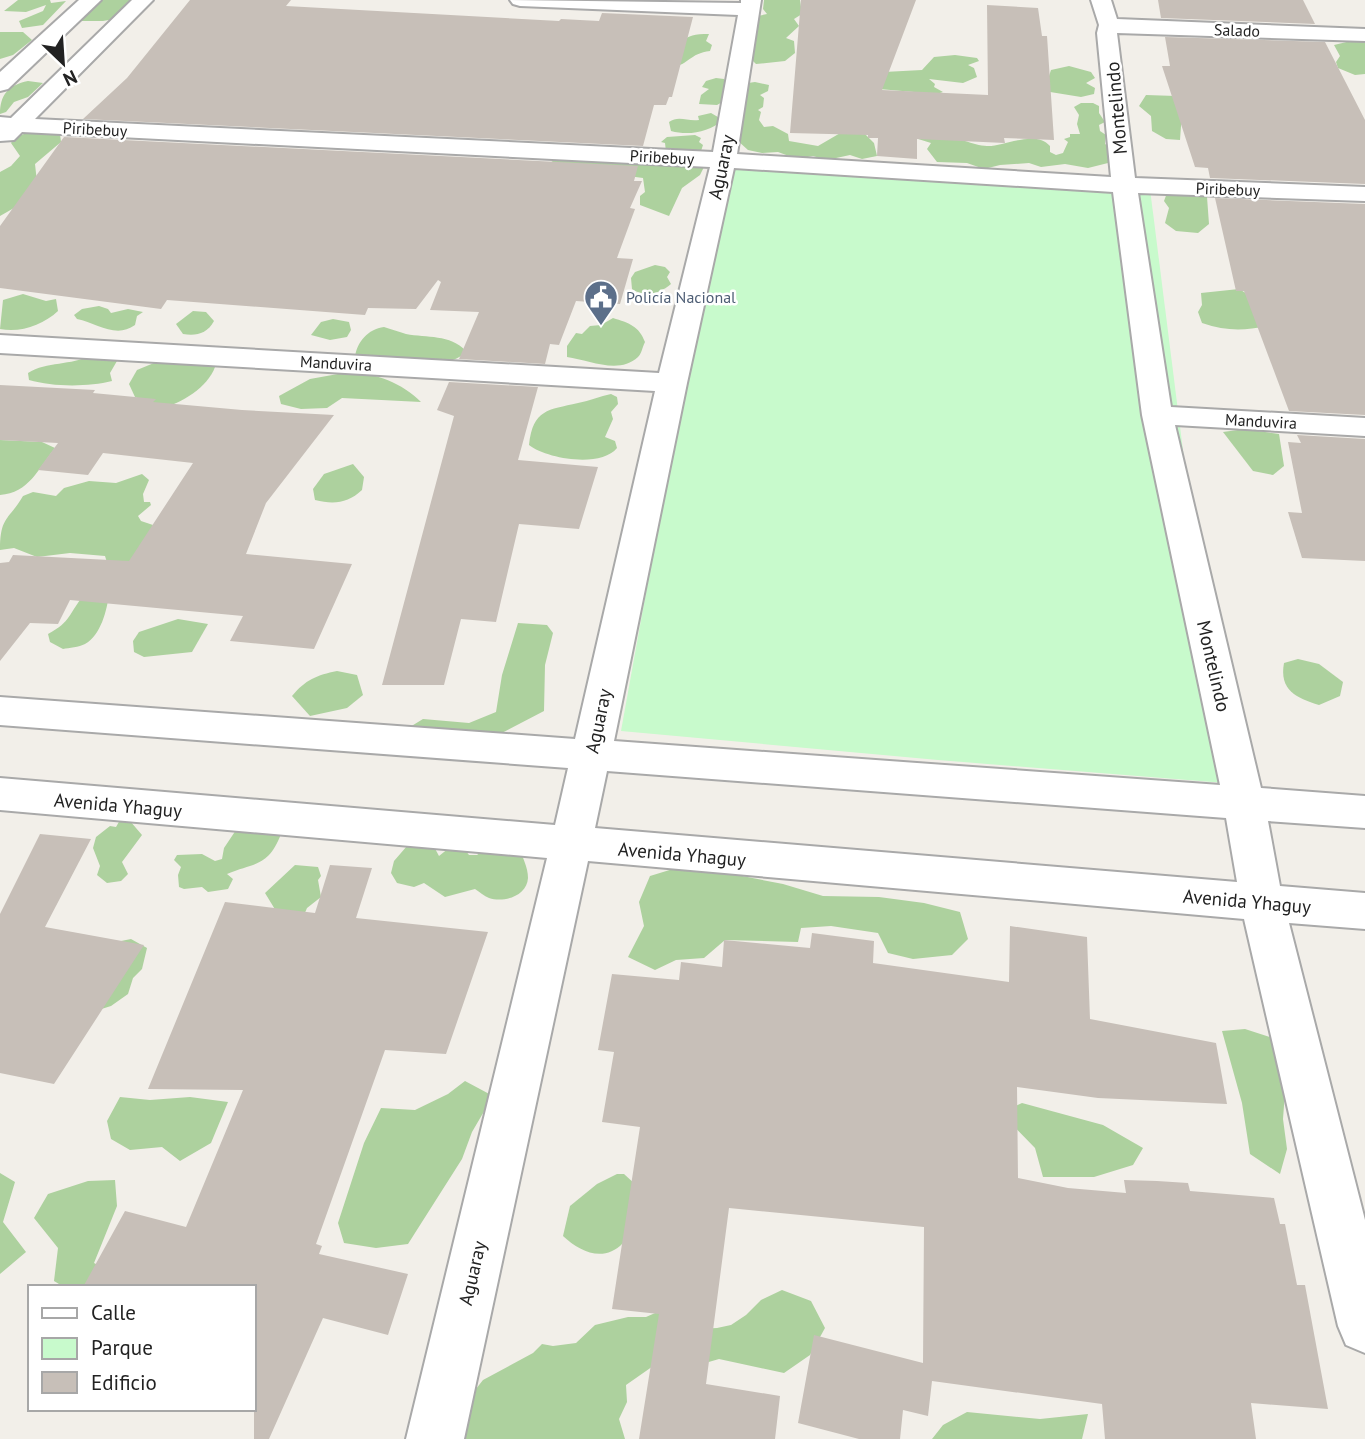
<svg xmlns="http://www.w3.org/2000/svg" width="1365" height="1439" viewBox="0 0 1365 1439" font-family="'PT Sans',sans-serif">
<rect width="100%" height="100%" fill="#f2efe9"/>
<g fill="#add19e">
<polygon points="18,0 50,0 51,3 66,1 43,25 22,28 19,21 43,11 46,5 26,12 4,11"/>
<polygon points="99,0 129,0 132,1 126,17 103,21 81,21 79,20"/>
<polygon points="764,0 800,0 802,14 794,19 799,26 786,38 794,41 795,53 785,61 756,64 751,59 758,16 767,14 763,9"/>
<polygon points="0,32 23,32 32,40 13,55 0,59"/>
<path d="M709,34L706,41L712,45L710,51C690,53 687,66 674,66C682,41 680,34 709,34Z"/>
<polygon points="1359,39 1365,40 1365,74 1355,75 1338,68 1336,62 1340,56 1334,45"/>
<polygon points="955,55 977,58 979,61 968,65 974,68 977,77 963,83 929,79 935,84 934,87 943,92 937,94 879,89 884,72 922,70 934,57"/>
<polygon points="1069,66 1091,72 1095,78 1086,83 1095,88 1094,94 1081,97 1044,91 1051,70"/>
<polygon points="716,78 724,79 728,86 722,92 726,100 717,105 699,104 701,95 709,89 702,87 706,81"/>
<path d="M28,81L43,83L28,97L14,102L6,112L0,114C0,95 8,85 28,81Z"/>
<polygon points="755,82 769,85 768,91 760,95 764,98 763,107 758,110 761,112 759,120 764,127 773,126 788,134 789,141 818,146 842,132 864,133 874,143 877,156 862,159 850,155 827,160 813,156 797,159 778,152 762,153 748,150 738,141 740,109 745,107 740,100 748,83"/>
<polygon points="1146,95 1176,96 1182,112 1180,140 1166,139 1152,131 1151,116 1139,106"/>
<path d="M1081,103H1093L1099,106V113L1105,122L1099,125L1100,131L1106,135L1105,144L1112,148V156L1108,163L1088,168L1065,164L1041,167L1029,163L1000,165L984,169L967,163L937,162L927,149L931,143L915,138C931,138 949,138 965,141C972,143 980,146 987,146C1003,147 1035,129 1050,146V152L1056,155L1063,153L1068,142L1064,139L1070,137V134H1080L1077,124L1079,115L1074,107Z"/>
<path d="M711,113L723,120C709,132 689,136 671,131L669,122C679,115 688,122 699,120L698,116Z"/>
<polygon points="33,131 53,131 60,134 61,142 35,164 37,182 14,208 0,216 0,172 11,166 20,156 11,143 15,137"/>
<polygon points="695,135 701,138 699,142 703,145 701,151 694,154 666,152 665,143 661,142 667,137"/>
<polygon points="558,158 695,163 704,167 700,175 682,188 669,216 640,205 640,196 645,192 643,178 546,165"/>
<polygon points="1167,193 1194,193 1207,197 1209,224 1198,233 1176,231 1165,223 1169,208 1164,201"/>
<path d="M655,265L665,267L670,272L667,277L671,284C659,294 645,298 632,289L631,278L635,272Z"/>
<path d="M1239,289L1249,295L1267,326C1243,331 1226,331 1202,323L1198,312L1202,305L1201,293Z"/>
<path d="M23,294L46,301L56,299L58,311C43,325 21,333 0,329L3,300Z"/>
<path d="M99,306L108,309L111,313L128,309L143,312L137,316L135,325C116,339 97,323 77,319L74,315L82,309Z"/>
<path d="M193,311L206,312L214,321C207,334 196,336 183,334L176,324Z"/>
<path d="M613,318C629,323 639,326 645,342C642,348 642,353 638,357C619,375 589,360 567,357V346L576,333L582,334L590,326L601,325Z"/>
<polygon points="333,319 349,322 351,330 347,337 330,340 311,335 321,322"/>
<path d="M384,327C391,329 399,332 406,334C427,338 450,334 466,351C450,374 380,359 355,357C357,342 368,329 384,327Z"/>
<path d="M91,355H109L117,361L110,373L112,381C88,387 53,387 29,380L28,373C47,361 71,366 91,355Z"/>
<path d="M166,358L208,361L215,367C208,387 181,404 161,408L135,397L129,384L137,370Z"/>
<path d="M349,372C376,373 402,383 421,402L342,398L327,408L301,409L281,404L279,396L310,379Z"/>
<path d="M611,394L617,397L618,404L611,412L613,419L605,437L615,441L617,448C601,468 547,459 529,445C533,409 548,410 578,403C590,401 600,396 611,394Z"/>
<polygon points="1245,429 1279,434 1284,466 1273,475 1253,471 1223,432"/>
<path d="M0,440L42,442L55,448C38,469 29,493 0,495Z"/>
<path d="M353,464L364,477L362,490C348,503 334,505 315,500L313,489L324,474Z"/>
<path d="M142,474L149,480L143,494L144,502H150L151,505L138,516L141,521L153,525L131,571L110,572L105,556L70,553L37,557L14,548L0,550C0,516 9,520 23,496L33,492L56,496L64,488L89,481L116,483Z"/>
<path d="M109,594C107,610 101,635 85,644C79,647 69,648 63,649L50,642L48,634C71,622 69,613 84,595Z"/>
<polygon points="178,619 208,624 192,652 144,657 134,652 133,641 139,632"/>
<polygon points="518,623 547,625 553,633 545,665 544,711 494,737 405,730 423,719 469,723 496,712 502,675"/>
<path d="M1298,659L1319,664L1343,682L1340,696L1319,705C1296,698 1279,690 1284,663Z"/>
<path d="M337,671L357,675L363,695L347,708L310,716L292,696C305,680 317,675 337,671Z"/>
<polygon points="120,820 130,821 142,835 122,862 128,874 121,881 107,883 97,875 100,866 93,848 96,837 110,826 116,827"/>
<path d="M236,830L281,834C268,867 256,862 227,874L233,879L228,889L208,892L202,887L184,889L179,887L178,875L181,867L174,860L177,855L202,854L215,861L222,859L224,848Z"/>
<path d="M432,843L439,856L449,848L462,846L469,855H477L485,849L518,846C522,856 528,867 528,878C527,896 504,903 489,898C484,896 480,892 475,889L445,897L424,883L414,887L397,883L391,873L394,861L407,846Z"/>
<polygon points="295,865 318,867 321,876 318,880 321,897 307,908 304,915 276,911 265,893"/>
<polygon points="686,865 783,884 823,896 879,897 924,903 960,912 968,939 952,955 913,959 888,953 878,933 831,926 801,928 798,942 725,940 704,958 676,960 655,970 628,957 644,926 639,902 650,876"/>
<polygon points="131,939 147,948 142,969 133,978 128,994 111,1006 92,1012 121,941"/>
<polygon points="1245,1029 1279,1040 1285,1092 1283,1119 1287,1149 1280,1174 1250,1154 1242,1103 1222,1031"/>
<polygon points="465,1081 493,1096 472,1132 462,1159 408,1244 376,1248 344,1243 338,1223 364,1143 381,1108 415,1110 448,1094"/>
<polygon points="120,1097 150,1100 190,1097 228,1102 211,1143 180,1161 162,1147 130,1150 111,1139 107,1121"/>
<polygon points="1022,1103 1103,1125 1143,1148 1133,1165 1094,1177 1043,1177 1035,1148 1001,1113"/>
<polygon points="0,1173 15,1182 3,1222 26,1252 0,1274"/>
<path d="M617,1174H624L636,1185L623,1243C604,1263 580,1252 563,1236L570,1206L597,1184Z"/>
<polygon points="115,1180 117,1206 94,1263 126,1280 167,1287 64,1287 54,1281 58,1248 34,1218 48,1194 88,1181"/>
<polygon points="782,1290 811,1301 825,1328 810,1355 784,1373 719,1359 695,1366 656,1364 626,1385 627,1402 619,1419 625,1439 460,1439 472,1394 483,1380 533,1353 542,1344 553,1346 576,1343 595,1325 628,1317 646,1317 662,1310 697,1329 717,1328 731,1325 746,1315 761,1300"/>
<polygon points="967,1412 1040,1419 1088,1414 1082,1439 932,1439 943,1425"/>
</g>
<polygon fill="#c8facc" points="724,160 1149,181 1225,783 938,760 621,731"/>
<g fill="#c7bfb8">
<polygon points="190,0 291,0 286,6 559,21 561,19 599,21 602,13 693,17 672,97 669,97 666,105 654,105 643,146 83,119 127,78"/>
<polygon points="801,0 916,0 882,90 988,95 987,5 1038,8 1042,36 1047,36 1054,140 1004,138 1005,143 917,139 917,159 877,156 878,138 868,138 868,135 790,133"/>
<polygon points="1158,0 1303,0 1315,24 1161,18"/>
<polygon points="1165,37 1325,42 1365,120 1365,184 1210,178 1208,168 1195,167 1162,66 1170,66"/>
<polygon points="64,137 638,166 634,181 642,181 630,208 635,209 617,258 633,259 620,304 576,301 559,345 550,344 545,364 459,359 479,312 430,310 441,282 438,280 416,309 368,308 365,315 167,300 161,309 0,288 0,226"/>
<polygon points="1215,198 1365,204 1365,415 1289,411 1244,291 1236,291"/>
<polygon points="449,382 538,387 518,460 598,467 579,529 519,524 496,622 461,619 444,685 382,685 454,416 437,410"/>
<polygon points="0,385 95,390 93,393 156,399 153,402 242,410 334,415 266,503 246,554 352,564 314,649 230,641 243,616 70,600 58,624 30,623 0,661 0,563 9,562 13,555 129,561 193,463 103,453 88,475 38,470 58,443 0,440"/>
<polygon points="1297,435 1365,439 1365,561 1302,558 1288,512 1302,513 1288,442 1301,443"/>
<polygon points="40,834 91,839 45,927 144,945 54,1084 0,1073 0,914"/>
<polygon points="330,865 372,868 356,918 488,932 446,1054 385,1050 316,1244 322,1246 319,1254 408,1274 388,1335 323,1318 269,1439 254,1439 254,1287 83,1287 125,1211 186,1227 243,1090 148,1089 225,902 315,913"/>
<polygon points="1010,926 1087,937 1090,1019 1216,1043 1227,1104 1098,1098 1017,1087 1018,1178 1068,1188 1126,1193 1124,1180 1157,1181 1188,1183 1190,1191 1274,1198 1280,1224 1285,1224 1297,1285 1305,1285 1328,1409 1251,1403 1256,1439 1105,1439 1102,1404 932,1381 928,1416 903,1410 900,1439 859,1439 798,1423 814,1335 923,1363 924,1227 729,1208 706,1384 780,1396 775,1439 639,1439 659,1314 612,1309 640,1127 602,1122 614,1052 598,1050 612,974 679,980 681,962 722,967 724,940 810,948 812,933 874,941 873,963 1009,982"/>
</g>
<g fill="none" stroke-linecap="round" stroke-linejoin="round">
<g stroke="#a9a9a9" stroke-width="4">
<g id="minor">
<polygon points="79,0 101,0 8,89 0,91 0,72"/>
<path d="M132,0H153L35,119L713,152L738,15L520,6L513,4L510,0L741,3V0H761L737,154L1111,177L1097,33L1099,25L1091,0H1111L1117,19L1365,29V41L1117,33L1135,178L1365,187V201L1138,193L1171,407L1365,418V436L1175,425L1261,788L1365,796V828L1268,821L1280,886L1365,893V929L1289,923L1365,1220V1353L1346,1345L1338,1326L1244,919L588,861L464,1439H406L547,858L0,810V778L555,825L568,768L0,725V697L575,739L655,391L0,353V335L659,373L710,167L22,132L14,140L0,141V117L11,118ZM734,168L1113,192L1142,415L1220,785L614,741L687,383ZM607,771L1226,818L1237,882L595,828Z"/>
</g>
</g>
<use href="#minor" fill="#fff" fill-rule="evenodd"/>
</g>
<defs>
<g id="civic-pin" transform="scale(1.75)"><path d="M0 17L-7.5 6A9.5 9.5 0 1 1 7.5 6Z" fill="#5c6f8a" stroke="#fff"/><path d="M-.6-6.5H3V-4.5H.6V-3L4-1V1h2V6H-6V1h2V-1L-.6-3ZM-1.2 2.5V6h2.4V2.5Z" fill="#fff"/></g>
</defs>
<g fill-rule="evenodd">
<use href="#civic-pin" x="601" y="297"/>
</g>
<g text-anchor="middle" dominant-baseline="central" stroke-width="5" stroke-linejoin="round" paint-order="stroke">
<g font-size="16" fill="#222" stroke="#fff">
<text transform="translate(1237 30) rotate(2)">Salado</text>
<text transform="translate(95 129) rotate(3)">Piribebuy</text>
<text transform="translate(662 157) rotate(3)">Piribebuy</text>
<text transform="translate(1228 189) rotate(2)">Piribebuy</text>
<text transform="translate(336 363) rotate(3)">Manduvira</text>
<text transform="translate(1261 421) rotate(3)">Manduvira</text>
</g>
<g font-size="16" fill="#4e5e75" stroke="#fff" text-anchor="start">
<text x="626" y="297">Policía Nacional</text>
</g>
<g font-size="19" fill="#222" stroke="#fff">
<text transform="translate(1116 108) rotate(-95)">Montelindo</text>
<text transform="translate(721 167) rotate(-78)">Aguaray</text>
<text transform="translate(1214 666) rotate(77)">Montelindo</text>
<text transform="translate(598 721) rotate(-78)">Aguaray</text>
<text transform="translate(118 805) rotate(5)">Avenida Yhaguy</text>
<text transform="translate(682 854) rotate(5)">Avenida Yhaguy</text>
<text transform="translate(1247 901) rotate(5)">Avenida Yhaguy</text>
<text transform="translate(472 1273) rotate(-77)">Aguaray</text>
</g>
</g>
<rect x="28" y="1285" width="228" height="126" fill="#ffffff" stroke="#a7a7a7" stroke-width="2"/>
<rect x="42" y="1308" width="35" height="10" fill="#ffffff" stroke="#a7a7a7" stroke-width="2"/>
<text x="91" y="1320" font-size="21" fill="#222222">Calle</text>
<rect x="42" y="1338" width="35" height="21" fill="#c8facc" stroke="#a7a7a7" stroke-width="2"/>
<text x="91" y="1355" font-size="21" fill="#222222">Parque</text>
<rect x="42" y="1372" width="35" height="21" fill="#c7bfb8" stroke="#a7a7a7" stroke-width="2"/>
<text x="91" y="1390" font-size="21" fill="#222222">Edificio</text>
<g transform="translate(63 63) rotate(155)" stroke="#ffffff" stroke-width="5" paint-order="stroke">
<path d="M0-5L12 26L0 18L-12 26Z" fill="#222222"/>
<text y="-10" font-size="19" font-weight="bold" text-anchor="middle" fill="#222222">N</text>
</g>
</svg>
